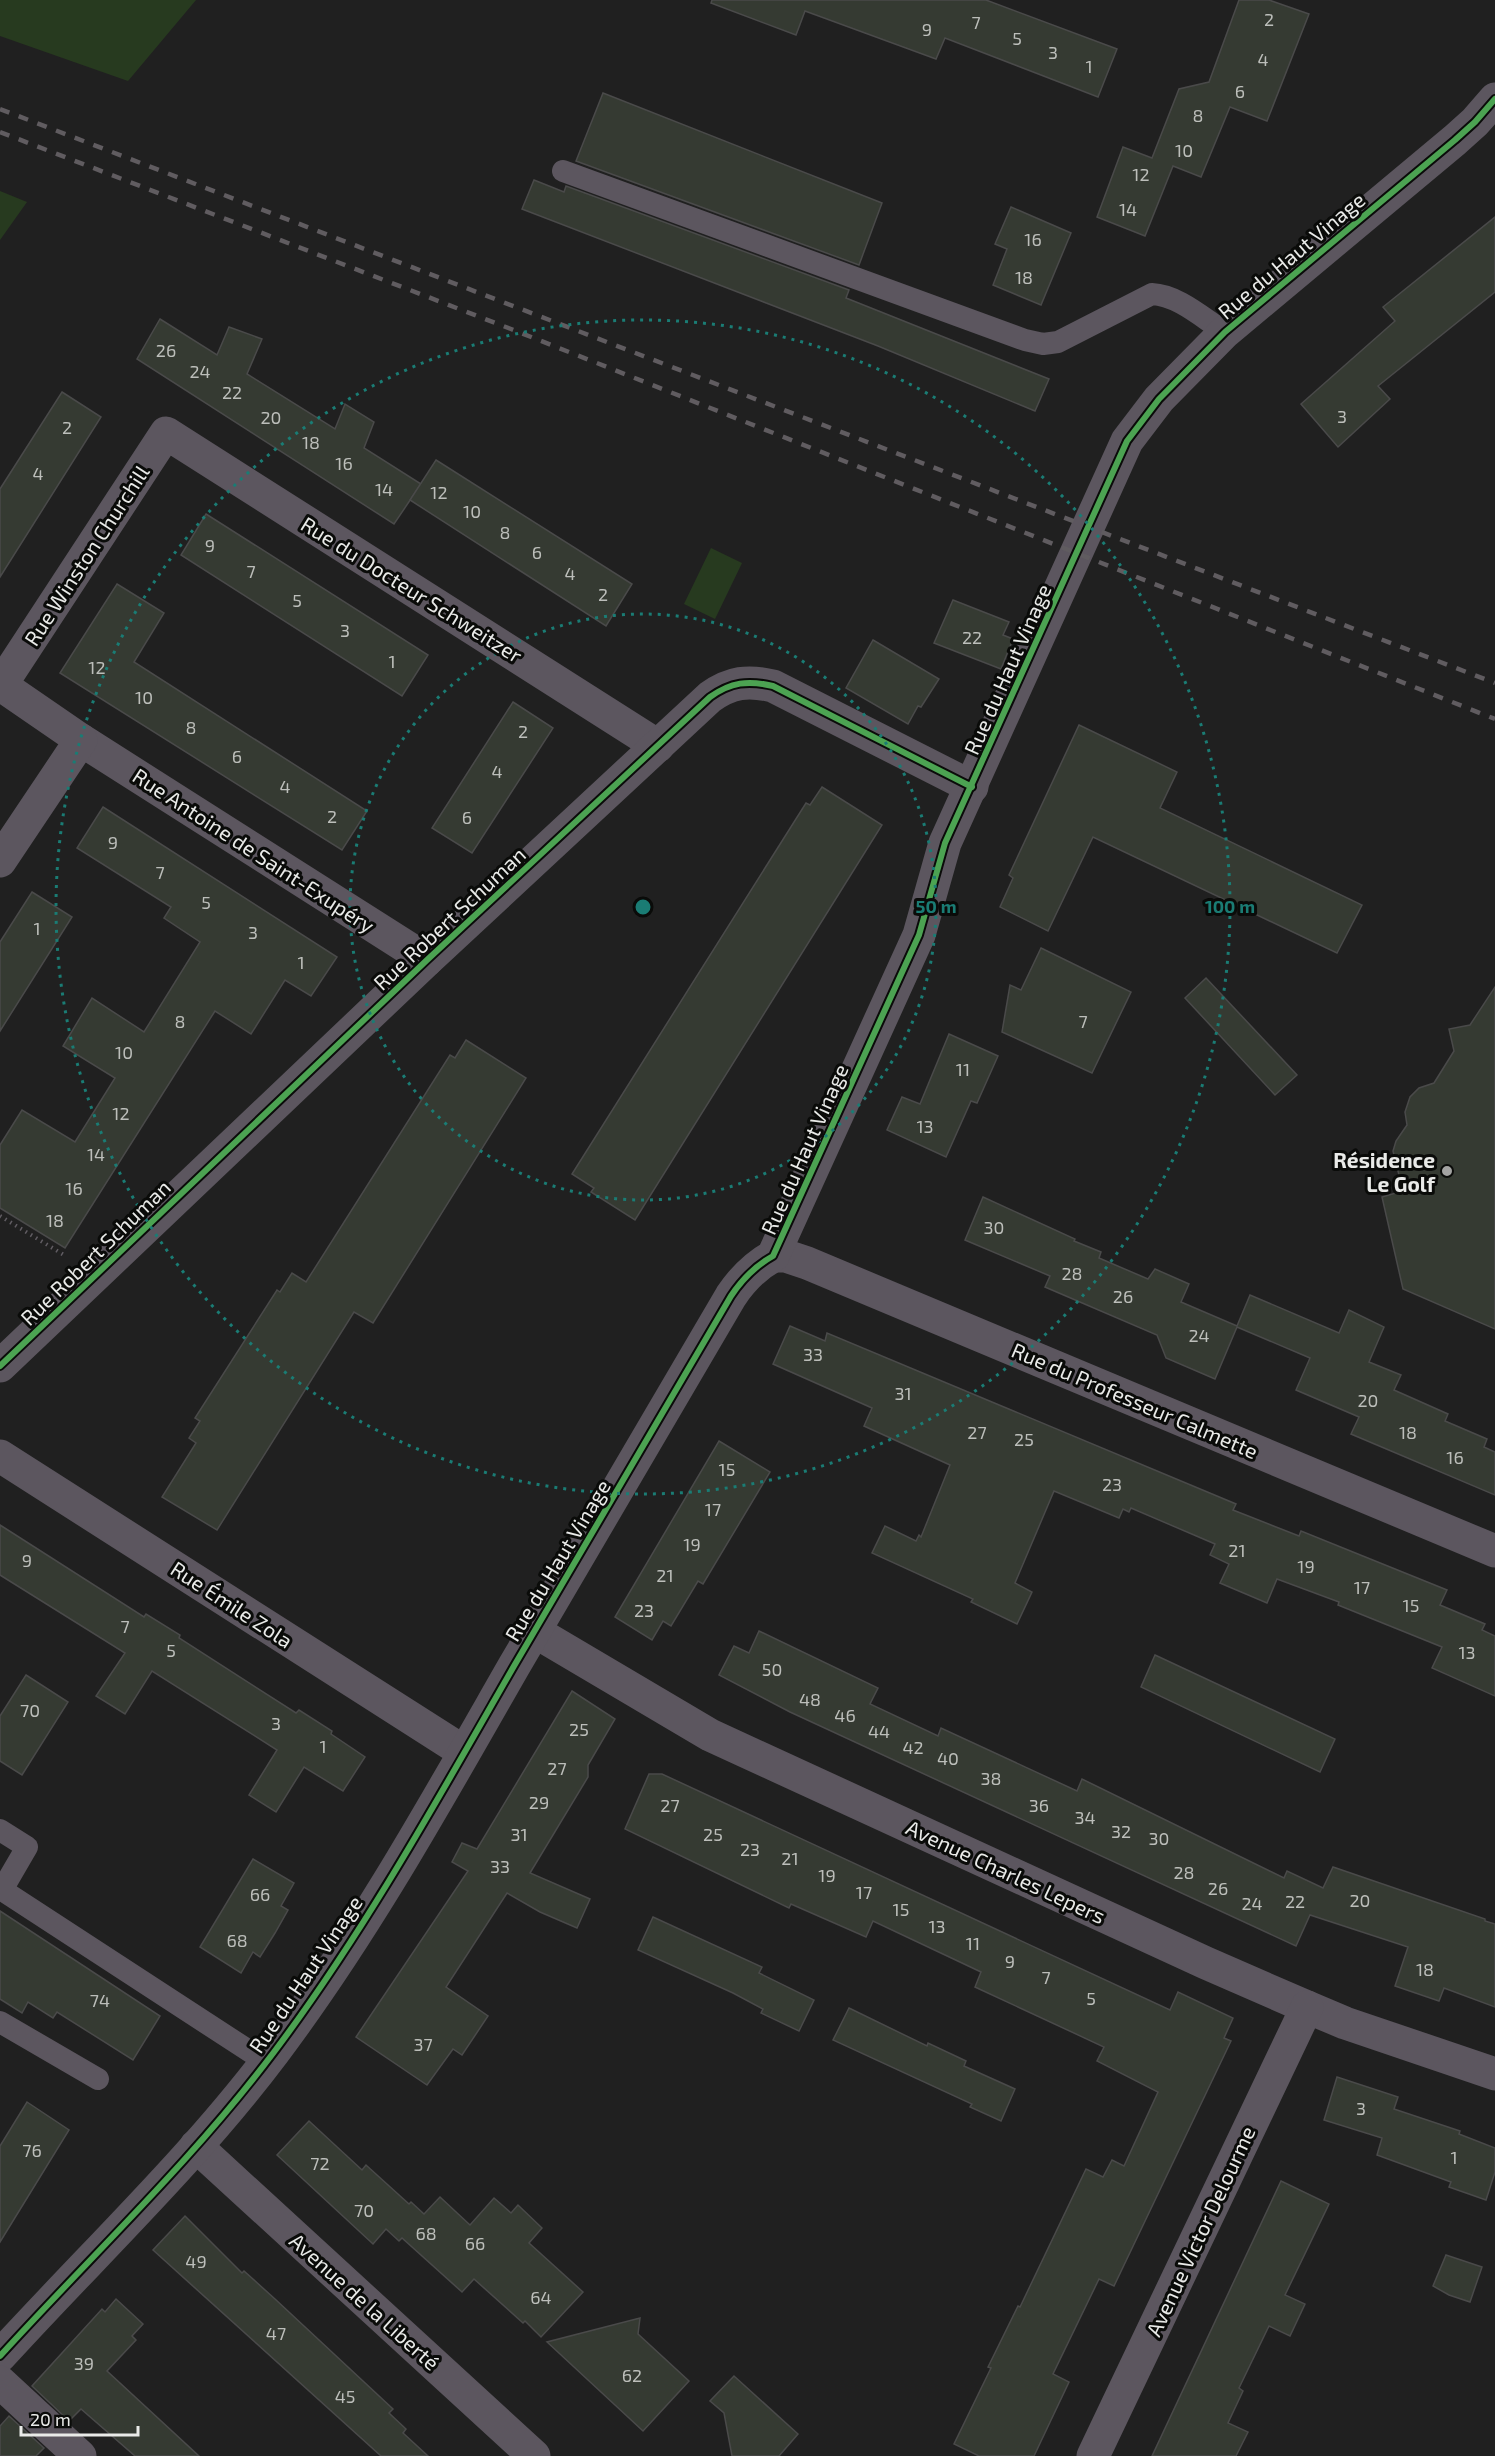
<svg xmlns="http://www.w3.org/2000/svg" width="1495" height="2456" viewBox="0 0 1495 2456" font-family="'Exo 2',sans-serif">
<rect width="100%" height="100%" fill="#202020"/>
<g fill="#273a1f">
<polygon points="0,0 196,0 128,81 0,36"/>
<polygon points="0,191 27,202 0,240"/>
<polygon points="711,548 742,563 715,619 684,604"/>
</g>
<g fill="#353a32" stroke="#4a4a4a" stroke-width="1.5">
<polygon points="712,0 986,0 1117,49 1098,97 945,38 936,59 805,11 796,35 711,3"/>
<polygon points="1239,0 1269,0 1309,14 1267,121 1230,107 1201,177 1173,166 1145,236 1097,217 1123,147 1152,158 1179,89 1209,82"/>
<polygon points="603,93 882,203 859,265 576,161"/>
<polygon points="534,180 564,192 566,186 849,290 846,298 1049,379 1035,411 878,346 522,209"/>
<polygon points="1011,207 1071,233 1041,305 993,285 1007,249 995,244"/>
<polygon points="1495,217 1495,292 1378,386 1390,399 1338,447 1301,404 1395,321 1383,307"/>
<polygon points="160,319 217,355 229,327 262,339 247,374 335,429 345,404 374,422 364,448 421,484 394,524 137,359"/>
<polygon points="62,392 101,417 0,577 0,489"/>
<polygon points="436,460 632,584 606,626 410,500"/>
<polygon points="206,514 428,655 402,696 181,555"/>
<polygon points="117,584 164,613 134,662 367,811 342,850 60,673"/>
<polygon points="953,600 1009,622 1003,635 1013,639 1001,669 934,643"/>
<polygon points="873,640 939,679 921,707 918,706 908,724 846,688"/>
<polygon points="513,702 553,728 472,853 432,828"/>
<polygon points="1079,725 1177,772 1160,808 1362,905 1337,953 1093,837 1048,931 1000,907 1013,878 1009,875"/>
<polygon points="822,787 882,825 635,1220 591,1192 594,1188 572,1174 806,803 810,805"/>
<polygon points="103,807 337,957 311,996 285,980 251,1034 215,1011 65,1248 0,1208 0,1145 22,1110 75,1142 115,1078 63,1046 92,998 144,1032 200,942 164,918 171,907 77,848"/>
<polygon points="32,892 72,917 0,1031 0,942"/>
<polygon points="1041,948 1131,992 1092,1073 1002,1032 1010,985 1021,990"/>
<polygon points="1206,978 1297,1075 1275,1095 1185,998"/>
<polygon points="1495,987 1495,1329 1403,1289 1382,1197 1403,1191 1393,1151 1396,1141 1407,1125 1405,1112 1410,1097 1419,1088 1434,1083 1454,1051 1449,1029 1470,1025"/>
<polygon points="949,1034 998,1056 977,1103 971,1101 946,1157 887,1130 902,1097 920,1104"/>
<polygon points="466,1040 526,1078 373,1323 354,1312 217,1530 162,1497 196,1443 189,1438 200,1421 195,1418 277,1290 280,1292 292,1273 306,1282 450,1055 455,1058"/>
<polygon points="983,1197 1075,1239 1074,1241 1101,1252 1099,1258 1148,1279 1155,1269 1189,1284 1181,1302 1237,1326 1250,1295 1339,1333 1349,1310 1384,1327 1369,1362 1401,1375 1394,1390 1448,1414 1445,1421 1487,1439 1484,1447 1495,1452 1495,1495 1351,1434 1359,1417 1296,1390 1310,1358 1237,1327 1215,1379 1166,1358 1157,1335 1045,1287 1050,1276 965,1240"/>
<polygon points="790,1326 825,1341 827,1333 1236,1504 1233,1510 1299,1536 1301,1531 1447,1590 1440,1605 1485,1624 1482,1630 1495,1636 1495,1696 1432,1668 1442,1647 1338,1605 1339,1602 1277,1579 1267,1603 1220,1583 1229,1564 1210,1555 1215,1544 1131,1508 1129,1512 1123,1509 1119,1518 1054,1491 1015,1583 1032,1592 1017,1624 971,1602 973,1599 872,1553 885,1526 916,1541 919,1535 921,1537 950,1465 864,1426 872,1408 773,1364"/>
<polygon points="719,1441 770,1472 703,1584 698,1581 671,1626 663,1621 652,1640 615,1617"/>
<polygon points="0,1525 144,1617 146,1614 180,1635 179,1638 296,1713 299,1710 332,1731 331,1734 365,1757 343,1791 304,1767 276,1812 249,1795 277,1750 152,1671 125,1714 96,1696 125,1653 0,1575"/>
<polygon points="759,1631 878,1688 870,1704 938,1736 941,1728 1077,1791 1082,1779 1284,1878 1287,1871 1323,1888 1333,1867 1485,1919 1485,1921 1495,1924 1495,2007 1444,1988 1439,2001 1395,1986 1408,1947 1310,1915 1296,1946 790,1712 719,1675 734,1646 749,1653"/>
<polygon points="1155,1655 1335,1739 1320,1772 1141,1687"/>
<polygon points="26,1675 68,1702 22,1775 0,1761 0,1716"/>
<polygon points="572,1691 615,1719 588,1765 588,1777 530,1873 590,1899 577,1928 540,1912 507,1893 446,1987 488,2016 462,2055 453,2049 427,2085 356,2037 468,1871 452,1862 462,1843 477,1849"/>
<polygon points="649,1774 662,1774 1170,2010 1178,1992 1233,2018 1224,2038 1231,2041 1114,2286 1099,2279 1053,2374 1069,2382 1034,2456 979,2456 954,2444 991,2368 988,2367 1018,2306 1020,2307 1086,2169 1103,2177 1112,2160 1124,2166 1158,2092 1097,2061 1104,2047 975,1987 981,1972 873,1921 866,1937 791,1904 789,1908 625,1829"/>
<polygon points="253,1859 294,1883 281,1906 288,1910 275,1933 260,1957 253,1952 241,1973 200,1947"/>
<polygon points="0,1911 160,2016 133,2060 57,2012 53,2018 28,2002 22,2013 0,1999"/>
<polygon points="653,1917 762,1967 759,1973 814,2000 799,2031 761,2013 763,2009 733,1993 638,1950"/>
<polygon points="849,2008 927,2046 928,2043 966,2061 964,2066 1015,2089 1001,2121 970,2107 972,2104 833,2040"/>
<polygon points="1337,2077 1398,2097 1394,2109 1460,2131 1459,2134 1495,2148 1495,2172 1486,2200 1449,2187 1451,2182 1377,2155 1382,2138 1324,2120"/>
<polygon points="27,2102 69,2130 0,2242 0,2146"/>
<polygon points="309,2121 362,2170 366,2165 409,2204 411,2202 424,2214 440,2197 470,2225 494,2198 511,2213 518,2205 542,2228 529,2243 583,2292 541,2337 525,2321 523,2323 474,2279 462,2292 402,2238 399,2241 386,2229 373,2244 277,2155"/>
<polygon points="1281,2181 1329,2204 1285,2295 1305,2304 1290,2336 1269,2326 1239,2388 1243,2391 1228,2423 1248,2432 1236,2456 1152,2456"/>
<polygon points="185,2216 242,2273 244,2271 275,2299 393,2409 389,2413 406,2429 403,2433 428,2456 381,2456 153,2250"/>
<polygon points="1446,2255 1482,2267 1470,2302 1449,2295 1433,2286"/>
<polygon points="116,2299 143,2324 132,2336 136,2340 107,2371 199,2456 135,2456 81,2409 69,2421 32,2386 102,2309 105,2312"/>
<polygon points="640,2318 638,2334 689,2381 643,2431 547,2342"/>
<polygon points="734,2376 798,2434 779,2456 732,2456 724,2413 710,2401"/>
<polygon points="9,2416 44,2448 36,2456 0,2456 0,2426"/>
</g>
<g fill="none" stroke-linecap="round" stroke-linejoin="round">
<polyline stroke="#615d63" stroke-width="4" stroke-dasharray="1.5 4.5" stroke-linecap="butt" points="0,1216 64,1255"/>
<g stroke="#5c565f" stroke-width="22">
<path d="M563,171L1025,340L1043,344L1058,342L1152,294C1178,295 1204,319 1225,332"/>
<polyline points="0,1830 27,1847 2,1890 266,2062"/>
<polyline points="0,2022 98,2079"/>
</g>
<g stroke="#5c565f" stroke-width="33">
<polyline points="81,740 427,960"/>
<polyline points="0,861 81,740 1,685 166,433 658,746"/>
<polyline points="773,1256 786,1256 807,1263 1495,1551"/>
<path d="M0,1366L427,960L710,697C731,682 748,680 773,686L972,787"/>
<polyline points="0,1456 464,1752"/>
<polyline points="534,1631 710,1735 1206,1963 1307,2007 1345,2023 1495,2074"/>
<polyline points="196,2146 534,2456"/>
<path d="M0,2356C92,2255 192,2161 274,2052C365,1931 439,1797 514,1666C586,1542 659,1419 731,1296C743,1278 755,1266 773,1256L919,935L945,843L1127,441L1159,399L1225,332L1455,140L1475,122L1495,99"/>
<polyline points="0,2382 80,2456"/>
<polyline points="1093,2456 1307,2007"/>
</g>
<g stroke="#605c60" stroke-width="4.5" stroke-dasharray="10 10" stroke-linecap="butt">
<polyline points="0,109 1495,683"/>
<polyline points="0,132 511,329 1495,719"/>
</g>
<g stroke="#0a0b09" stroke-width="10">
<g id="cycleway">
<path d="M0,1366L427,960L710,697C731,682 748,680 773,686L972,787"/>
<path d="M0,2356C92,2255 192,2161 274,2052C365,1931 439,1797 514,1666C586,1542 659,1419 731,1296C743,1278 755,1266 773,1256L919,935L945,843L1127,441L1159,399L1225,332L1455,140L1475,122L1495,99"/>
</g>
</g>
<use href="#cycleway" stroke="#4ca352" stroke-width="6"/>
</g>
<g fill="none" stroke="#1a7c74" stroke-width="3" stroke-dasharray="3 6">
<circle cx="643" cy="907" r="293"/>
<circle cx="643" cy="907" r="587"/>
</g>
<circle fill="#a3a3a2" stroke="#0a0b09" stroke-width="2" cx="1447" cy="1171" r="6"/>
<g text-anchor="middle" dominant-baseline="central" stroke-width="6" stroke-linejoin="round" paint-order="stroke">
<g font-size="18" fill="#bcbeba">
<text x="1269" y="19">2</text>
<text x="976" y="22">7</text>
<text x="927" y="29">9</text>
<text x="1017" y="38">5</text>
<text x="1053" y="52">3</text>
<text x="1263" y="59">4</text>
<text x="1089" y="66">1</text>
<text x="1240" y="91">6</text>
<text x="1198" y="115">8</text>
<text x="1184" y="150">10</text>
<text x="1141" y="174">12</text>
<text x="1128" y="209">14</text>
<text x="1033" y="239">16</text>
<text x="1024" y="277">18</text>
<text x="166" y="350">26</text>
<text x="200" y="371">24</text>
<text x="232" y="392">22</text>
<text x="1342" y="416">3</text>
<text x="271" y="417">20</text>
<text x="67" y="427">2</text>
<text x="311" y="442">18</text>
<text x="344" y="463">16</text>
<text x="38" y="473">4</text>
<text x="384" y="489">14</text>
<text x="439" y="492">12</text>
<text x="472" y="511">10</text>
<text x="505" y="532">8</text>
<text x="210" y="545">9</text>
<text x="537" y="552">6</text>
<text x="251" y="571">7</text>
<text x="570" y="573">4</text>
<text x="603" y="594">2</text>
<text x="297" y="600">5</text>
<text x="345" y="630">3</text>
<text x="972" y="637">22</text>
<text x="392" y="661">1</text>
<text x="97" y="667">12</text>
<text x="144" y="697">10</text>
<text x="191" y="727">8</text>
<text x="523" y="731">2</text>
<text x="237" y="756">6</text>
<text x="497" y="771">4</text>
<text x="285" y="786">4</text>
<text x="332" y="816">2</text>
<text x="467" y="817">6</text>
<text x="113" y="842">9</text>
<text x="160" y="872">7</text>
<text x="206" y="902">5</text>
<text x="37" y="928">1</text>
<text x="253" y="932">3</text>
<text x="301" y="962">1</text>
<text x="180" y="1021">8</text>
<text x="1083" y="1021">7</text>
<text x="124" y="1052">10</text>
<text x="963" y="1069">11</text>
<text x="121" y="1113">12</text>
<text x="925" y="1126">13</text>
<text x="96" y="1154">14</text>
<text x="74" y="1188">16</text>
<text x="55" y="1220">18</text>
<text x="994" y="1227">30</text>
<text x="1072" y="1273">28</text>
<text x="1123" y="1296">26</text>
<text x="1199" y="1335">24</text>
<text x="813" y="1354">33</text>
<text x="903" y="1393">31</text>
<text x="1368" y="1400">20</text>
<text x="977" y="1432">27</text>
<text x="1408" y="1432">18</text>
<text x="1024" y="1439">25</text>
<text x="1455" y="1457">16</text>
<text x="727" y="1469">15</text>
<text x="1112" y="1484">23</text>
<text x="713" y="1509">17</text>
<text x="692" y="1544">19</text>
<text x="1237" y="1550">21</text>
<text x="27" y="1560">9</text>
<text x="1306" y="1566">19</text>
<text x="665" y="1575">21</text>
<text x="1362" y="1587">17</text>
<text x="1411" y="1605">15</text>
<text x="644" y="1610">23</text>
<text x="125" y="1626">7</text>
<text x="171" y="1650">5</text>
<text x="1467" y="1652">13</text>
<text x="772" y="1669">50</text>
<text x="810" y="1699">48</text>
<text x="30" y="1710">70</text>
<text x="845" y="1715">46</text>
<text x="276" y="1723">3</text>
<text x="579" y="1729">25</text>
<text x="879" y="1731">44</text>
<text x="323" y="1746">1</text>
<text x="913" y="1747">42</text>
<text x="948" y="1758">40</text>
<text x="557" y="1768">27</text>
<text x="991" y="1778">38</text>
<text x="539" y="1802">29</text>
<text x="670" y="1805">27</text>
<text x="1039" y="1805">36</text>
<text x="1085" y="1817">34</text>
<text x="1121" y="1831">32</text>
<text x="519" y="1834">31</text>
<text x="713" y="1834">25</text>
<text x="1159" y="1838">30</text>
<text x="750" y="1849">23</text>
<text x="790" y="1858">21</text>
<text x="500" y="1866">33</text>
<text x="1184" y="1872">28</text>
<text x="827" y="1875">19</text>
<text x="1218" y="1888">26</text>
<text x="864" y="1892">17</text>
<text x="260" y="1894">66</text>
<text x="1360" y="1900">20</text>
<text x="1295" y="1901">22</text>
<text x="1252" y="1903">24</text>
<text x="901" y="1909">15</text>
<text x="937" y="1926">13</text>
<text x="237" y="1940">68</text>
<text x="973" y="1943">11</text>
<text x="1010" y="1961">9</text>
<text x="1425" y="1969">18</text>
<text x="1046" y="1977">7</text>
<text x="1091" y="1998">5</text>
<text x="100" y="2000">74</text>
<text x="423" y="2044">37</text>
<text x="1361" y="2108">3</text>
<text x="32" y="2150">76</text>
<text x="1454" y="2157">1</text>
<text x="320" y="2163">72</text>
<text x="364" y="2210">70</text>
<text x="426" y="2233">68</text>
<text x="475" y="2243">66</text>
<text x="196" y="2261">49</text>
<text x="541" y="2297">64</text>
<text x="276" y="2333">47</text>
<text x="84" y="2363">39</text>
<text x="632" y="2375">62</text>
<text x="345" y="2396">45</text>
</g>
<g font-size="21" fill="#e9eae8" stroke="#0a0b09">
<text transform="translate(1291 255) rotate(-40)">Rue du Haut Vinage</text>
<text transform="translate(86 555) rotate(-57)">Rue Winston Churchill</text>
<text transform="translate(412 589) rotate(32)">Rue du Docteur Schweitzer</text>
<text transform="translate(1007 669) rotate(-66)">Rue du Haut Vinage</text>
<text transform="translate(254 850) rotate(33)">Rue Antoine de Saint-Exupéry</text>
<text transform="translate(449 918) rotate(-43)">Rue Robert Schuman</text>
<text transform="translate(804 1149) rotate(-66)">Rue du Haut Vinage</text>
<text transform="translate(95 1252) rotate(-44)">Rue Robert Schuman</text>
<text transform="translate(1135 1400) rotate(23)">Rue du Professeur Calmette</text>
<text transform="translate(557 1560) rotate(-59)">Rue du Haut Vinage</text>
<text transform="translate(232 1604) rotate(33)">Rue Émile Zola</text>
<text transform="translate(1006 1871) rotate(25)">Avenue Charles Lepers</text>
<text transform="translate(305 1974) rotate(-56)">Rue du Haut Vinage</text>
<text transform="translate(1200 2231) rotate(-65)">Avenue Victor Delourme</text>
<text transform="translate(365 2301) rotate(42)">Avenue de la Liberté</text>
</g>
<g font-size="21" font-weight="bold" fill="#e9eae8" stroke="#0a0b09" text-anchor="end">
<text x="1435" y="1159">Résidence<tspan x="1435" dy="24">Le Golf</tspan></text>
</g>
</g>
<circle cx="643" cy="907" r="9" fill="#1a7c74" stroke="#0a0b09" stroke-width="3"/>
<g font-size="18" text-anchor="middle" font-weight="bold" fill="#1a7c74" stroke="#0a0b09" stroke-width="6" stroke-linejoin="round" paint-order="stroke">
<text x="936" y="913">50 m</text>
<text x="1230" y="913">100 m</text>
</g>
<path d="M21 2426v9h117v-9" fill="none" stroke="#e9eae8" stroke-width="3"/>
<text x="30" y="2426" font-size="18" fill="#e9eae8" stroke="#0a0b09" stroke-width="4.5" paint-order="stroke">20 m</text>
</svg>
